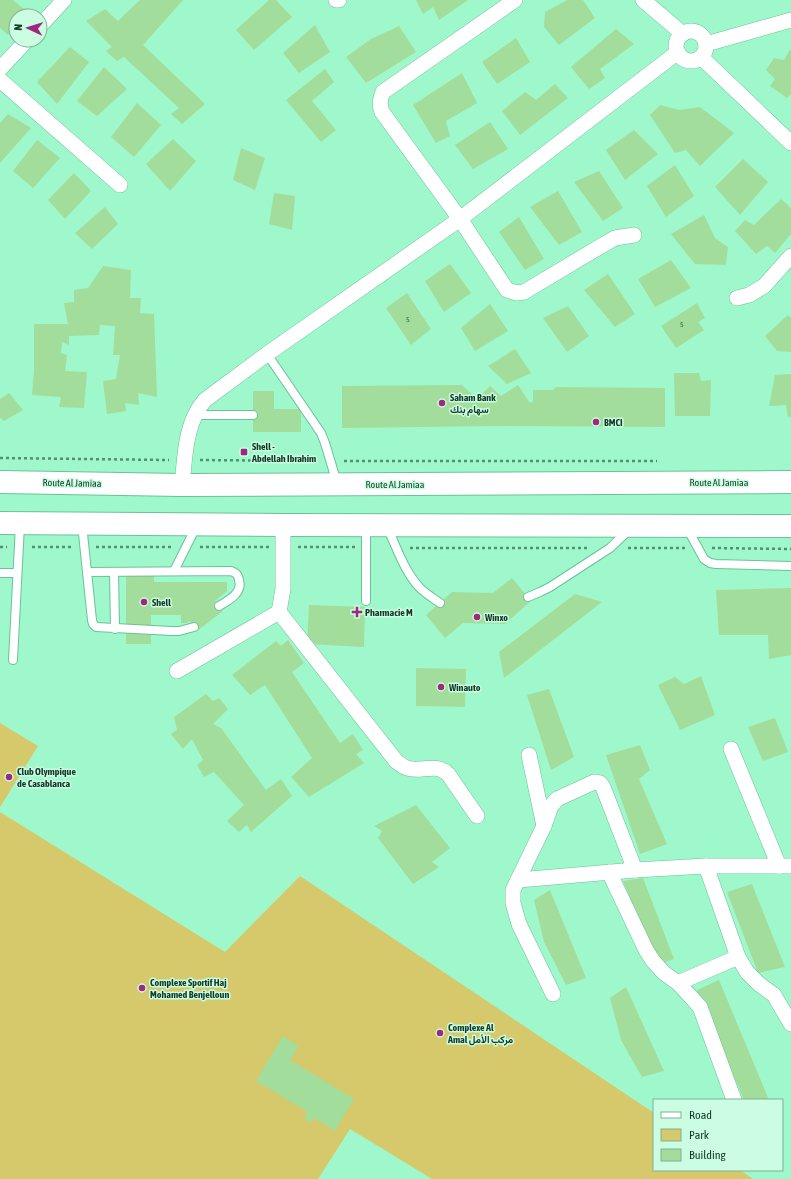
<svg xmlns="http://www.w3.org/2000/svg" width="791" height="1179" viewBox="0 0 791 1179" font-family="'Asap Condensed',Vazirmatn,sans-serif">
<rect width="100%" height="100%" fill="#9ff8cb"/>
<g fill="#d5c96c">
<polygon points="0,723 38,746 0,807"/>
<polygon points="0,812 225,952 300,876 654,1113 654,1170 740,1170 753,1179 432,1179 350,1129 318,1179 0,1179"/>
</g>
<g fill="#a3dd9b">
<polygon points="0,0 13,0 30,14 28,16 16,16 16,27 8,35 0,28"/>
<polygon points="140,0 183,0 143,45 205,104 182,124 171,114 179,108 124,57 117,61 106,51 112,47 86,21 105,9 118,21"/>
<polygon points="269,0 276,0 292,17 254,50 236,30"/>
<polygon points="416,0 468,0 439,20 433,7 423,14"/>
<polygon points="567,0 583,0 595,18 559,45 544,27 545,12"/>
<polygon points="315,25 330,52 299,73 283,53"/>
<polygon points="399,26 416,52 366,83 346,57 371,39"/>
<polygon points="616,29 634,44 600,69 605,78 589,89 571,67"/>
<polygon points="516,38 530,62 497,84 482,62"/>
<polygon points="70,47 89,62 57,104 37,82"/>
<polygon points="790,50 791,51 791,94 787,98 770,86 775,79 766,70 774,58 784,60"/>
<polygon points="104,67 127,89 97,116 77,101"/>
<polygon points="325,69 334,82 312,101 336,130 321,142 286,100"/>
<polygon points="462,73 477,103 446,121 450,136 436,143 413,105"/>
<polygon points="555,84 568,98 520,135 502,111 525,92 536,100"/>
<polygon points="137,103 161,125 134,157 111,137"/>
<polygon points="660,105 679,110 700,107 734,133 700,166 686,150 675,153 650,115"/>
<polygon points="8,114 31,128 0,163 0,123"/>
<polygon points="490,122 508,149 473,169 455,145"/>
<polygon points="634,130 658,154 625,180 606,150"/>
<polygon points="173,139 196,161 170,191 146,164"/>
<polygon points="37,140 60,158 33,188 13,171"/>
<polygon points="241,148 265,158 255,190 233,180"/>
<polygon points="743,159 768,182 740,215 715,187"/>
<polygon points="675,165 694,196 666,217 647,186"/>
<polygon points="599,171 623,208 603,221 574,182"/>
<polygon points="74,173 91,191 65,219 48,200"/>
<polygon points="558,191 582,232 559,245 530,207"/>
<polygon points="274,193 295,196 292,230 269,224"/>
<polygon points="781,199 791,208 791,234 775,253 767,246 756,254 735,231 745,220 754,225"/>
<polygon points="105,207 118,224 92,249 75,233"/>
<polygon points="704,215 715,238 728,247 726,265 695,264 671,234"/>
<polygon points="519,217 544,259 525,270 499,232"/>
<polygon points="671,260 691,288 655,307 638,279"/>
<polygon points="450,264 471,293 444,312 425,281"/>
<polygon points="103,266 131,270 130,298 141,298 140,313 154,314 157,397 138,393 139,405 125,403 126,411 107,414 103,381 116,379 120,355 113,355 115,326 100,325 99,335 69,336 69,345 62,342 61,353 67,355 65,371 87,372 84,408 59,407 61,397 32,395 34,370 34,324 68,324 64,303 74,302 74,290 88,288"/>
<polygon points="608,274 635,314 615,327 584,290"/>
<polygon points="407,293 431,329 411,345 386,308"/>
<polygon points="697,303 705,318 698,322 704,330 676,348 661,326"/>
<polygon points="490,304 508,331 475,351 461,328"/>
<polygon points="568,306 589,336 567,352 543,318"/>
<polygon points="788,315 791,318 791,352 777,351 765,336"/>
<polygon points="515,349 531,373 507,384 488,366"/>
<polygon points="674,373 699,373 701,381 711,380 710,416 675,416"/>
<polygon points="791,374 791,417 788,417 786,405 769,406 775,375"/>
<polygon points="462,385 477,399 490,386 501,396 518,385 530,403 533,401 533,390 553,390 556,387 665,388 665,427 500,426 342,428 342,386"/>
<polygon points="253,391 274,391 274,409 301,409 301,432 253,432"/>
<polygon points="9,393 23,410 4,421 0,418 0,399"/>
<polygon points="126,567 154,567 154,582 227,582 227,591 215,601 223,611 197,631 190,621 187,623 181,623 181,615 151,615 151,644 126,644"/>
<polygon points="512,578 531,601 505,624 463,623 445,638 426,615 452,592 493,593"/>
<polygon points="791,588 791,655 769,659 768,635 719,635 716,590"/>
<polygon points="575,594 602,602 504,678 499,652"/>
<polygon points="309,605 365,607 364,647 307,644"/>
<polygon points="288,640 304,663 292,672 340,743 353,734 363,750 356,754 364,763 309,797 291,777 312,758 265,685 250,695 232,675 276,641 281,646"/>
<polygon points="416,668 466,669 465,707 416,706"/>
<polygon points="701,676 715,715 680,730 658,685 675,677 684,684"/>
<polygon points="549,689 574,757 551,770 527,695"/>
<polygon points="206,694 213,701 219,698 228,709 213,724 221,728 266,790 281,779 292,796 251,832 247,825 239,832 227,821 244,805 214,772 204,777 197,765 203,760 192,739 183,749 171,734 177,730 174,717"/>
<polygon points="775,718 788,752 763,761 748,727"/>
<polygon points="640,745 650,770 639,779 667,844 640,854 606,755"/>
<polygon points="416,805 450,848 432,862 439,867 413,884 378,838 382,831 374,826"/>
<polygon points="643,878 674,959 658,965 623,881"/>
<polygon points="752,884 785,967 758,973 727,892"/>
<polygon points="550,890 586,978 566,985 544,942 534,900"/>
<polygon points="719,980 769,1100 744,1100 697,990"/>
<polygon points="626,987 664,1071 642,1077 621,1040 610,998"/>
<polygon points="283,1036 299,1046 290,1060 354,1099 335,1131 314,1118 312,1123 304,1118 308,1112 256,1081"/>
</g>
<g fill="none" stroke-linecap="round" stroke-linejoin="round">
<g stroke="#6ac298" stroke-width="10">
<g id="lane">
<polyline points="267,354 321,433 325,443 337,483"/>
<polyline points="195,415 253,415"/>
<polyline points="82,524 92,620 93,624 96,627 172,631 179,631 194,627"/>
<path d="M387,527C397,548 404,571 420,588C426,594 433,598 440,603"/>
<polyline points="687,528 704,559 710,563 716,564 791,566"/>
<polyline points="174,571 196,527"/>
<path d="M87,572L231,571C236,573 238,574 239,580C243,593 229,600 219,606"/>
<polyline points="114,572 115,629"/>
<polyline points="0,573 17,573"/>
<polyline points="528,597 540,592 550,587 610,548 630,529"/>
<polyline points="366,601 366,526"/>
<polyline points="13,660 20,525"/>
</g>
</g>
<g stroke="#6ac298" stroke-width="16">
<g id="street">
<polyline points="336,0 339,0"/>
<path d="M515,0L383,92C380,99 379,104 382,112L460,219L507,290L517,293L524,292L601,246L615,238L634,235"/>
<polyline points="643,0 683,34"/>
<polyline points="40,26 64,0"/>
<circle cx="691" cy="46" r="15"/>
<polyline points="706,44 791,20"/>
<polyline points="701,57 791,143"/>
<polyline points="0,69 27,40"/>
<polyline points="0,80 120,185"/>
<polyline points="737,298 749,295 764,286 791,256"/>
<path d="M182,485C185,457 185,422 205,400L267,354L460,219L678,52"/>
<path d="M283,525V589L279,612L396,761C400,764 403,767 407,768C420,773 436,762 448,774L477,816"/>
<polyline points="177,671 279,612"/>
<polyline points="731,749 779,866"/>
<polyline points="529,755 544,826"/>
<polyline points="706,866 738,957 747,972 759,984 774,995 791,1024"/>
<polyline points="609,872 646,950 653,961 664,973 678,983 691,997 700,1007 734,1100"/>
<polyline points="518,880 635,870 706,866 791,866"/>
<polyline points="678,983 738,957"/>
<polyline points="553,994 519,924 513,903 513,890 544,826 551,806 557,799 594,782 600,783 603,787 635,870"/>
</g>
</g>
<g stroke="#6ac298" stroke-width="24">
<g id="primary">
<polyline points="0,482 182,485 791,482"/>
<polyline points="0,523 283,525 791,526"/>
</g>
</g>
<g stroke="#539073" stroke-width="2.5" stroke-dasharray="3 3" stroke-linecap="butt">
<polyline points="0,458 169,460"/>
<polyline points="200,460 319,461"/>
<polyline points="344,461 657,461"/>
<polyline points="0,547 7,547"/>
<polyline points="32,547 73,547"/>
<polyline points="96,547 173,547"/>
<polyline points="200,547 269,547"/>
<polyline points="298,547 355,547"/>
<polyline points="410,548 587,548"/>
<polyline points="628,548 685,548"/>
<polyline points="712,548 791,549"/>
</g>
<use href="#lane" stroke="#fff" stroke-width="8"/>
<use href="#street" stroke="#fff" stroke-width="15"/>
<use href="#primary" stroke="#fff" stroke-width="22"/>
</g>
<g fill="#a0277e" stroke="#cafde1" stroke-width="1.5">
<circle cx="442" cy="403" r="4"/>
<circle cx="596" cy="422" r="4"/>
<rect x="240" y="448" width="8" height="8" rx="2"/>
<circle cx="144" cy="602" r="4"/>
<path d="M355 606h4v4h4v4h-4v4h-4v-4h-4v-4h4z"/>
<circle cx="477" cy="617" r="4"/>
<circle cx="441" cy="687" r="4"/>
<circle cx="9" cy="777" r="4"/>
<circle cx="142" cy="988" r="4"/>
<circle cx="440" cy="1033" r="4"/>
</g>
<g text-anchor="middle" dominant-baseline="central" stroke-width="3" stroke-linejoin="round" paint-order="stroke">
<g font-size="8" fill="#376245">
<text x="408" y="319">5</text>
<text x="682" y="324">5</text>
</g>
<g font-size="10" font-weight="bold" fill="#133928" stroke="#cafde1" text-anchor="start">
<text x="450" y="397">Saham Bank<tspan x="450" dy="12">سهام بنك</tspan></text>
<text x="604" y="422">BMCI</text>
<text x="252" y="446">Shell -<tspan x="252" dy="12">Abdellah Ibrahim</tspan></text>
<text x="152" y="602">Shell</text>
<text x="365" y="612">Pharmacie M</text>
<text x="485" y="617">Winxo</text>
<text x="449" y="687">Winauto</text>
<text x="17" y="771">Club Olympique<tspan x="17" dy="12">de Casablanca</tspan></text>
<text x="150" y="982">Complexe Sportif Haj<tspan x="150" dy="12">Mohamed Benjelloun</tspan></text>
<text x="448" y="1027">Complexe Al<tspan x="448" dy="12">Amal مركب الأمل</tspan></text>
</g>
<g font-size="10" fill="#133928" stroke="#cafde1">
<text x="719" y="482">Route Al Jamiaa</text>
<text transform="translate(72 483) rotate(1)">Route Al Jamiaa</text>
<text x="395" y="484">Route Al Jamiaa</text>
</g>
</g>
<rect x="653" y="1099" width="130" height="72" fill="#cafde1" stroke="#81af97"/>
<rect x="661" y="1112" width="20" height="6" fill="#ffffff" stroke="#81af97"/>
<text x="689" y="1119" font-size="12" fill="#133928">Road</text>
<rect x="661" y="1129" width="20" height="12" fill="#d5c96c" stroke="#81af97"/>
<text x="689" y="1139" font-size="12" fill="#133928">Park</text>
<rect x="661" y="1149" width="20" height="12" fill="#a3dd9b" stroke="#81af97"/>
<text x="689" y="1159" font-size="12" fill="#133928">Building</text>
<g transform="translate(28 28) rotate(274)"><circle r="19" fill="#cafde1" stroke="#81af97"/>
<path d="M0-3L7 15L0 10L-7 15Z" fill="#a0277e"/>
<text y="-6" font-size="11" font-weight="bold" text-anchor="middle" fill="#133928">N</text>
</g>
</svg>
